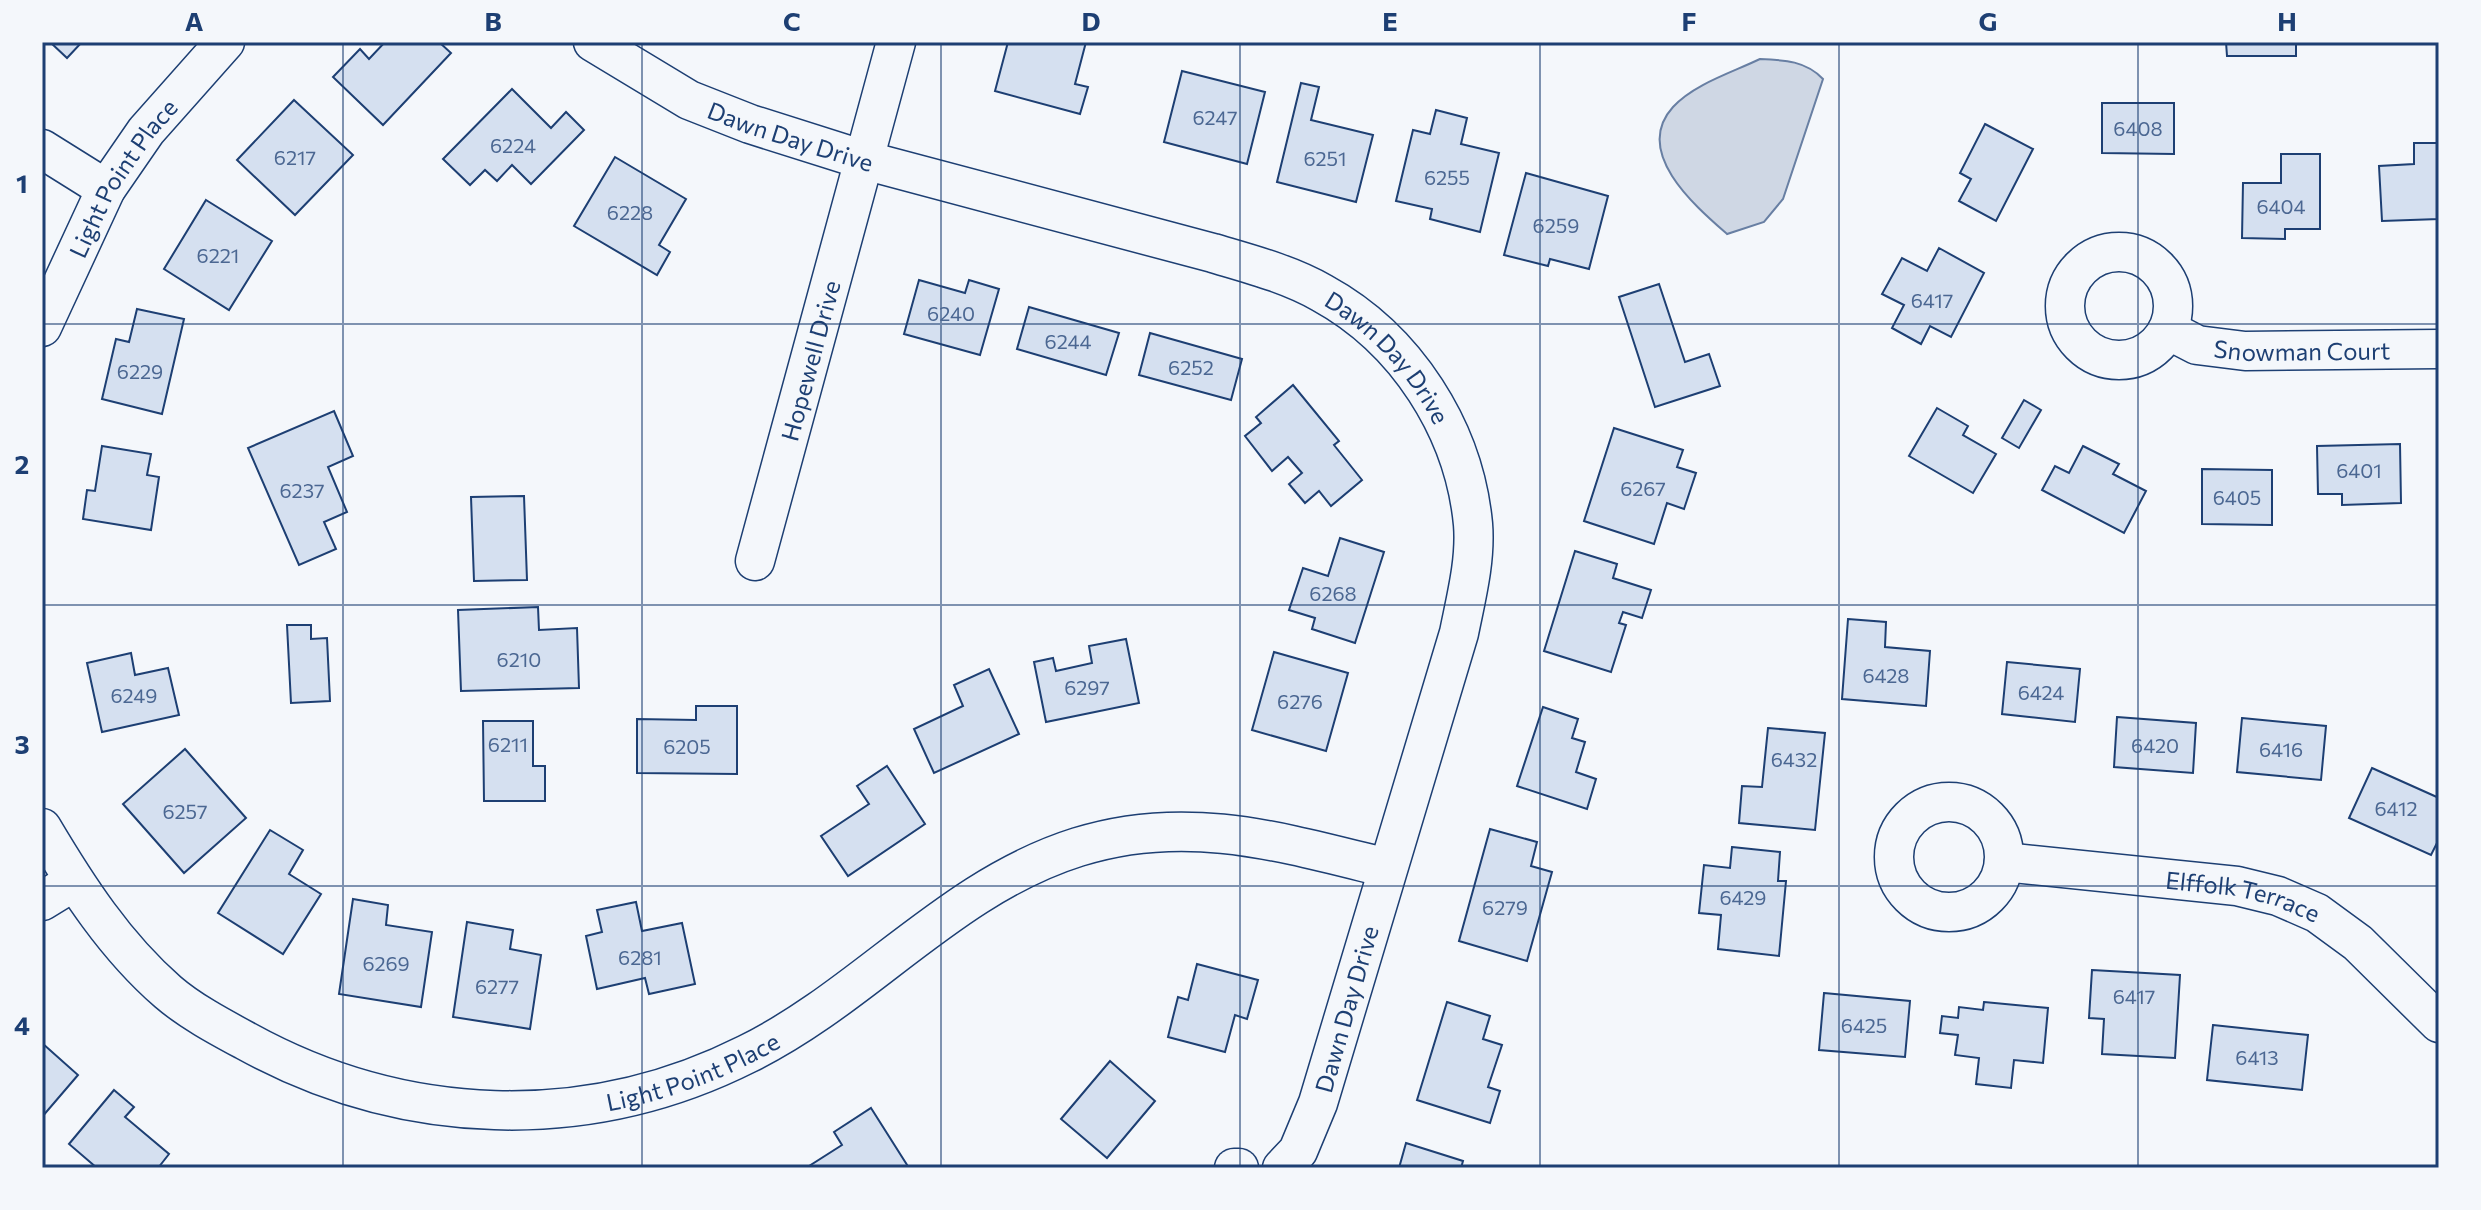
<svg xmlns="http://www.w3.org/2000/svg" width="2481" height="1210" viewBox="0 0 2481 1210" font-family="Commissioner,sans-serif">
<rect width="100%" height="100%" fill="#f4f7fb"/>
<path fill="#cfd7e4" stroke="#687fa3" stroke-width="2" d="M1760,59C1785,60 1806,61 1823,79L1783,199L1764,222L1727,234C1695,206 1632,152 1673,107C1694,84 1733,72 1760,59Z"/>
<g fill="#d5e0f0" stroke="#1d3f73" stroke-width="2">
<polygon points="50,42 82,42 67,58"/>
<polygon points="385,42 439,42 451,53 383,125 333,77 360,49 369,59"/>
<polygon points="1008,42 1086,42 1075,84 1088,87 1080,114 995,91"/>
<polygon points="2226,42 2296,42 2296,56 2227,56"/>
<polygon points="1182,71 1265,92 1247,164 1164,142"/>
<polygon points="1301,83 1319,87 1311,120 1373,135 1356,202 1277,182"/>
<polygon points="512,89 551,128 566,112 584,130 531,184 512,165 497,181 485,170 470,185 443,159"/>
<polygon points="294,100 353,155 295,215 237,160"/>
<polygon points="2102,103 2174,103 2174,154 2102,153"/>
<polygon points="1436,110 1467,118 1461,144 1499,153 1480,232 1430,219 1432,209 1396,201 1413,130 1430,134"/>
<polygon points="1985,124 2033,149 1996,221 1959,201 1971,179 1960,173"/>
<polygon points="2414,143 2439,143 2439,219 2382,221 2379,166 2414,164"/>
<polygon points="2281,154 2320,154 2320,229 2285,229 2285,239 2242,238 2243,183 2281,183"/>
<polygon points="615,157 686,199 659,245 670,252 657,275 574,226"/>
<polygon points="1526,173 1608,196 1589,269 1550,259 1548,266 1504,255"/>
<polygon points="206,200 272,241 229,310 164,269"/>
<polygon points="1939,248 1984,273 1951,337 1930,326 1921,344 1892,328 1904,305 1882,294 1902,258 1927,271"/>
<polygon points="919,280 965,293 969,280 999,289 980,355 904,334"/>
<polygon points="1659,284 1685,362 1709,354 1720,386 1655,407 1619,297"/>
<polygon points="1029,307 1119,333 1106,375 1017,349"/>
<polygon points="137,309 184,319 162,414 102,399 116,339 129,342"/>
<polygon points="1150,333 1242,359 1231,400 1139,375"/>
<polygon points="1293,385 1339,441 1334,445 1362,480 1331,506 1319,491 1305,503 1289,484 1302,473 1288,457 1272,471 1245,436 1261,423 1256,417"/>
<polygon points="2024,400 2041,410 2019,448 2002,438"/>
<polygon points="1937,408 1968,426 1963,435 1996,454 1973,493 1909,456"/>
<polygon points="334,411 353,456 328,467 347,512 324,522 336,549 299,565 248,448"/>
<polygon points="1614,428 1683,450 1677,467 1696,473 1684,509 1667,503 1654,544 1584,521"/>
<polygon points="2400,444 2401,503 2342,505 2342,494 2318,494 2317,446"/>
<polygon points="102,446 151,454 147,475 159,477 151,530 83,519 87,490 95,491"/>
<polygon points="2083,446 2119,464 2113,474 2146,491 2124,533 2042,490 2055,466 2069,473"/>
<polygon points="2202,469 2272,470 2272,525 2202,524"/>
<polygon points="524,496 527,580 474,581 471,497"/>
<polygon points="1340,538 1384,552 1355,643 1312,629 1315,618 1289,610 1303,568 1328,576"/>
<polygon points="1575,551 1617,564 1613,578 1651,590 1642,618 1623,612 1619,623 1626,625 1611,672 1544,651"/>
<polygon points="538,607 539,630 577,628 579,688 461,691 458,610"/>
<polygon points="1848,619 1886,622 1885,647 1930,651 1926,706 1842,699"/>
<polygon points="287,625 311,625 311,639 327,638 330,701 291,703"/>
<polygon points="1126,639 1139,703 1046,722 1034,662 1053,658 1056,671 1092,663 1089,646"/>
<polygon points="1274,652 1348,673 1326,751 1252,730"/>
<polygon points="131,653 135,675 168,668 179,715 102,732 87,663"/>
<polygon points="2007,662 2080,669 2075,722 2002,714"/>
<polygon points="989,669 1019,734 934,773 914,729 963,706 954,685"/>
<polygon points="696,706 737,706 737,774 637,773 637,719 696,720"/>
<polygon points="1543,707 1578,719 1572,738 1585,742 1576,772 1596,779 1587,809 1517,786"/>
<polygon points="2117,717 2196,723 2193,773 2114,767"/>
<polygon points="2242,718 2326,726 2321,780 2237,772"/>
<polygon points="483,721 533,721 533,766 545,766 545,801 484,801"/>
<polygon points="1768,728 1825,733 1815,830 1739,823 1742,786 1762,787"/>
<polygon points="185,749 246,818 184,873 123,804"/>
<polygon points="887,766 925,824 848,876 821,836 869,804 857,786"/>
<polygon points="2372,768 2439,798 2439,839 2431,855 2349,818"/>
<polygon points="1490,829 1537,842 1531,866 1552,872 1527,961 1459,941"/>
<polygon points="270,830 303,850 289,874 321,894 283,954 218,913"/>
<polygon points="1732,847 1780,852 1778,881 1786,881 1779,956 1718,949 1721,915 1699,913 1704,865 1730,868"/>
<polygon points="353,899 388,905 386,925 432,932 421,1007 339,994"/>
<polygon points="636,902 642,931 682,923 695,984 649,994 645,978 597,989 586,936 602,932 597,910"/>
<polygon points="467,922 513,930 510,949 541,955 530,1029 453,1017"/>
<polygon points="1197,964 1258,980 1247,1019 1235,1015 1225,1052 1168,1037 1178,997 1188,1000"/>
<polygon points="2092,970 2180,975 2175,1058 2102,1054 2104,1019 2089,1018"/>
<polygon points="1824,993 1910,1001 1905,1057 1819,1050"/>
<polygon points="1447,1002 1490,1016 1483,1039 1502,1045 1488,1087 1500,1091 1490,1123 1417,1100"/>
<polygon points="1984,1002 2048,1008 2043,1063 2014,1060 2011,1088 1976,1084 1979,1058 1955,1055 1958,1035 1940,1033 1942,1016 1958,1018 1959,1007 1983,1010"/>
<polygon points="2213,1025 2308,1035 2302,1090 2207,1080"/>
<polygon points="42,1043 78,1075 42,1117"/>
<polygon points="1110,1061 1155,1101 1107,1158 1061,1119"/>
<polygon points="114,1090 134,1107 125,1117 169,1154 158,1168 97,1168 69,1144"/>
<polygon points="871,1108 909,1168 806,1168 842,1145 834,1132"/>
<polygon points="1406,1143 1463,1161 1461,1168 1399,1168"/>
</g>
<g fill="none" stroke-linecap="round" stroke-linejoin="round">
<g stroke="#1d3f73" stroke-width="41">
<g id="street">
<path id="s1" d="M593,42L689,100L750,124L864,160L1213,253C1250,264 1289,274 1322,293C1406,339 1464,429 1473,524C1476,560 1466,598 1459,633L1318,1103L1298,1151L1282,1168"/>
<polyline points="42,149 106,189"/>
<circle cx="2119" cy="306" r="54"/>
<path id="s2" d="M42,327L106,189L146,131L225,42"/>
<path id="s3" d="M2168,330L2197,345L2245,351L2439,349"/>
<path id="s4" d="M755,561L896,42"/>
<circle cx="1949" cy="857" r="55"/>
<path id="s5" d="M42,828C77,887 115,946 168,992C190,1011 220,1027 246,1041C402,1127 586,1135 747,1054C865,996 950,887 1078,847C1186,813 1282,842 1387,868"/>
<path id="s6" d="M2004,862L2237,886L2278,896L2317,913L2358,943L2439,1023"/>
<polyline points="42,901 73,882"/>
<polyline points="1234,1168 1239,1168"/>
</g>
</g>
<use href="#street" stroke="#f4f7fb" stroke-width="38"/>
</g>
<path fill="none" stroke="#1d3f73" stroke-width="2" stroke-opacity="0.55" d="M343,42V1168M642,42V1168M941,42V1168M1240,42V1168M1540,42V1168M1839,42V1168M2138,42V1168M42,324H2439M42,605H2439M42,886H2439"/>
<g text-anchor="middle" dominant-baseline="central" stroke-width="6" stroke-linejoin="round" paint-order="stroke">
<g font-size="20" fill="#4b6792">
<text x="1215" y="117">6247</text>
<text x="2138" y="128">6408</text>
<text x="513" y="145">6224</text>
<text x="295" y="157">6217</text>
<text x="1325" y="158">6251</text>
<text x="1447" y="177">6255</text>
<text x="2281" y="206">6404</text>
<text x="630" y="212">6228</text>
<text x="1556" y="225">6259</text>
<text x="218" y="255">6221</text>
<text x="1932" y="300">6417</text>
<text x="951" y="313">6240</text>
<text x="1068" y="341">6244</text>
<text x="1191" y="367">6252</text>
<text x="140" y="371">6229</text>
<text x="2359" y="470">6401</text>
<text x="1643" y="488">6267</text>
<text x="302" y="490">6237</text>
<text x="2237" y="497">6405</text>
<text x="1333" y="593">6268</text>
<text x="519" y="659">6210</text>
<text x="1886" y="675">6428</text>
<text x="1087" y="687">6297</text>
<text x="2041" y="692">6424</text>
<text x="134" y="695">6249</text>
<text x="1300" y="701">6276</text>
<text x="508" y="744">6211</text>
<text x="2155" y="745">6420</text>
<text x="687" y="746">6205</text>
<text x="2281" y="749">6416</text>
<text x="1794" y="759">6432</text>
<text x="2396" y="808">6412</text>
<text x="185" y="811">6257</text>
<text x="1743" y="897">6429</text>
<text x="1505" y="907">6279</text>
<text x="640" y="957">6281</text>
<text x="386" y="963">6269</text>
<text x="497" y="986">6277</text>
<text x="2134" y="996">6417</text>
<text x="1864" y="1025">6425</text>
<text x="2257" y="1057">6413</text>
</g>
<g font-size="24" fill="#1d3f73" stroke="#f4f7fb">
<text stroke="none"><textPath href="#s1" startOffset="220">Dawn Day Drive</textPath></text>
<text stroke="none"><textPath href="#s2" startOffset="170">Light Point Place</textPath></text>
<text stroke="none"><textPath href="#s3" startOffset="138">Snowman Court</textPath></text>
<text stroke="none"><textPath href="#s4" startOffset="208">Hopewell Drive</textPath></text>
<text stroke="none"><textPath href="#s1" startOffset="868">Dawn Day Drive</textPath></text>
<text stroke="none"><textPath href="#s6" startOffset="242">Elffolk Terrace</textPath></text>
<text transform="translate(1346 1009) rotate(-74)">Dawn Day Drive</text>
<text stroke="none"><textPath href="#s5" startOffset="764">Light Point Place</textPath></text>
</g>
</g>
<rect width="2481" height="1210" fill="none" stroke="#f4f7fb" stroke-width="88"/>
<rect x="44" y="44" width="2393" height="1122" fill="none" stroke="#1d3f73" stroke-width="3"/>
<g font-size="26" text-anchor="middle" font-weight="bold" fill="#1d3f73">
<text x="194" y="31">A</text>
<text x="493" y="31">B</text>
<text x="792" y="31">C</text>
<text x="1091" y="31">D</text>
<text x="1390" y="31">E</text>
<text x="1689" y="31">F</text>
<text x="1988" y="31">G</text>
<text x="2287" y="31">H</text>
<text x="22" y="193">1</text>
<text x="22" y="474">2</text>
<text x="22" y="754">3</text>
<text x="22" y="1035">4</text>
</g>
</svg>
